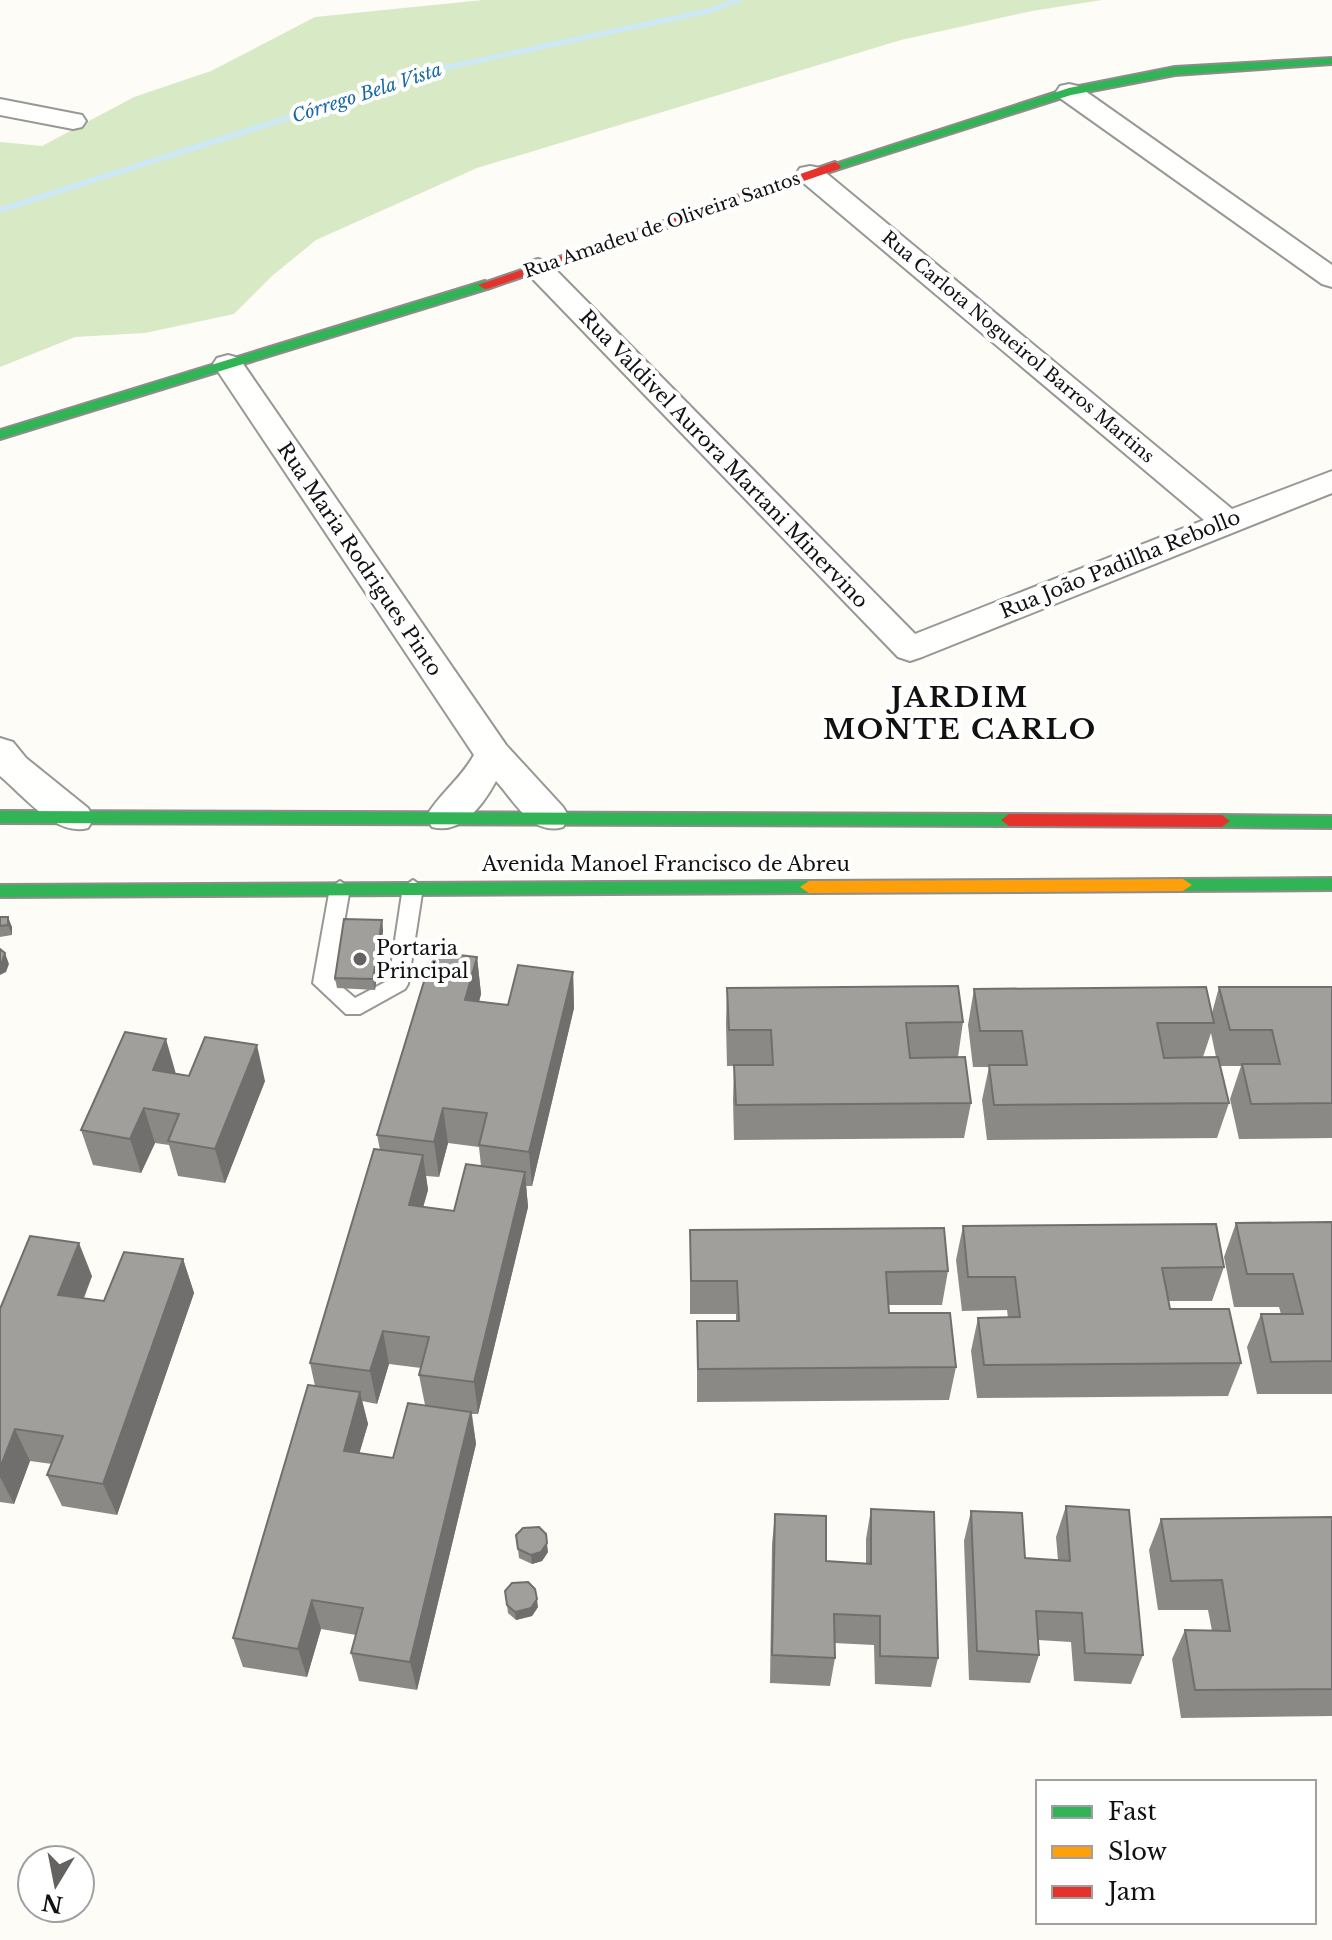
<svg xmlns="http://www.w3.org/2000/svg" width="1332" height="1940" viewBox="0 0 1332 1940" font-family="'Libre Baskerville',serif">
<rect width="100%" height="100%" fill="#fdfcf7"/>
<polygon fill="#d8eac5" points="483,0 1102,0 1032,11 901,40 477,168 316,240 272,276 234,314 145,333 75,337 0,367 0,142 42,146 134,97 211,71 315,17"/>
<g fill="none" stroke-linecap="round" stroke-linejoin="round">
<polygon fill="#cde8f7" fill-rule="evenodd" points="732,0 744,0 711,13 442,71 0,213 0,207 437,67 709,8"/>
<g stroke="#979795" stroke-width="4">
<polygon id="lane" points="413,880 423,887 408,984 405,989 360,1014 346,1014 313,983 330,888 340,881 350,888 334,980 355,998 389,980 403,887"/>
</g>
<g stroke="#979795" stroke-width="4">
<g id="street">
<polygon points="1069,84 1078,86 1332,265 1332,287 1322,284 1060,98 1056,92 1060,86"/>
<polygon points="0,99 82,115 86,121 82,127 73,129 0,115"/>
<polygon points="810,166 820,168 1232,509 1332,471 1332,493 922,657 910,661 898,657 528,274 523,268 528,262 538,259 548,262 915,634 1204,520 800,180 796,174 800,168"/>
<path d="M228,355L239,358L506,745L563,807L569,817L563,827C532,836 516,803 496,781C483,805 461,835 432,827L426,817C439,794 460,780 474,755L213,364L217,358Z"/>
<path d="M0,738L13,742L26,758L88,808L94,818L88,828C56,837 24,796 0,776Z"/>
</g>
</g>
<g stroke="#8e8d8b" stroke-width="4">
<g id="fast">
<polygon points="1332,58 1332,64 1175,75 1071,95 839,169 829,166 1069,88 1175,67"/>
<polygon points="485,281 492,285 490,288 0,439 0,430"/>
<polygon points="0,811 1009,814 1017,820 1009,826 0,823"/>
<polygon points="1222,815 1332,816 1332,828 1222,827 1214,821"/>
<polygon points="1332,878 1332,890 1183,891 1174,885 1183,879"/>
<polygon points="809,881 818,887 809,893 0,897 0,885"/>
</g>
</g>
<g stroke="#8e8d8b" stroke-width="4">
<polygon id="slow" points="1183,879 1192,885 1183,891 809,893 800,887 809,881"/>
</g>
<g stroke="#8e8d8b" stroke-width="4">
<g id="jam">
<polygon points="835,162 841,166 839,169 490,288 485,289 478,285"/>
<polygon points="1009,814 1222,815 1230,821 1222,827 1009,826 1001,820"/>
</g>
</g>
<use href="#lane" fill="#fffffe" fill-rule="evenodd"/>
<use href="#street" fill="#fffffe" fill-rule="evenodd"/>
<use href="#fast" fill="#30b455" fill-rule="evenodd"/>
<use href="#slow" fill="#ff9f0a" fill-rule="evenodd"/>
<use href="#jam" fill="#e5322d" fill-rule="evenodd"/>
</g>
<g fill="#8a8986" fill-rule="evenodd">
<polygon points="0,917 12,927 12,935 0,937"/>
<polygon points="382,920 383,931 375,990 337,988 335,978"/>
<path d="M477,957L481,994L479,1002L508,1005L573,972L574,1008L532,1186H526L528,1207L478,1414H472L476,1444L417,1690L359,1681L351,1653L356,1635L321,1629L307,1677L243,1667L233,1638L315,1386L310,1363L380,1150L377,1135ZM448,1143L479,1147L481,1166L454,1211L423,1207L428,1190L426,1176L439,1177ZM389,1364L421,1368L419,1375L425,1405L393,1458L359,1453L368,1424L362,1401L377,1404Z"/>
<path d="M1219,987H1332V1138L1239,1139L1230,1099L1241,1066H1220L1229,1103L1217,1138L987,1140L982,1100L989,1067H973L968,1025L974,989L1212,1013ZM1211,1033L1216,1057H1203Z"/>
<polygon points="727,988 963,1022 958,1057 971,1103 964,1138 734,1140 733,1100 734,1066 727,1066 726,1024"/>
<polygon points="176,1073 189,1076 265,1081 225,1183 178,1176 169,1145 155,1143 141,1173 93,1165 81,1130"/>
<polygon points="1332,1222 1332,1394 1257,1394 1247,1347 1261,1314 1281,1314 1279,1307 1234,1307 1224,1257 1236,1223"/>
<polygon points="963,1226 1224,1267 1212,1301 1168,1301 1170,1309 1241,1363 1228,1396 977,1398 971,1351 978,1318 1008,1318 1007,1310 962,1311 956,1260"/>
<polygon points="690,1230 948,1271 942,1305 889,1305 889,1313 956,1367 949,1400 697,1402 697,1321 736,1321 736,1314 690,1314"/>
<polygon points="183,1259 194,1293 117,1515 62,1506 47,1475 52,1464 30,1461 14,1504 0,1502 0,1309 92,1276 84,1298 104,1301"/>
<polygon points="1066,1506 1143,1655 1131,1684 1074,1681 1071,1642 1038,1640 1039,1655 1030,1683 969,1680 964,1541 971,1511 1025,1558 1058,1560 1056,1537"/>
<polygon points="871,1509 938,1658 931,1687 875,1684 874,1645 834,1643 835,1658 830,1686 770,1683 772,1544 775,1514 826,1561 866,1563 866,1539"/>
<polygon points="1332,1517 1332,1716 1181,1718 1172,1659 1185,1630 1212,1631 1208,1610 1158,1610 1149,1550 1161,1519"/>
<polygon points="518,1549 548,1552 542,1561 532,1564 519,1558"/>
<polygon points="507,1605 538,1607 532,1616 516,1620 508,1613"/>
</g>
<g fill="#716f6d">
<polygon points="8,917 12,927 12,935 8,925"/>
<polygon points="382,920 383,931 375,990 373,979"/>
<polygon points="5,953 9,964 6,972 0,975 0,963"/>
<polygon points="477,957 481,994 469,1036 465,1000"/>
<polygon points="573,972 574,1008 532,1186 529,1152"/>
<polygon points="166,1039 176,1074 153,1070"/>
<polygon points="257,1045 265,1081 225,1183 215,1149"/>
<polygon points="144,1108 155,1143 141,1173 130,1139"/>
<polygon points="443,1108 448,1143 439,1177 434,1142"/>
<polygon points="423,1155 428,1190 414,1239 409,1205"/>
<polygon points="525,1172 528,1207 478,1414 474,1382"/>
<polygon points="79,1243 92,1276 72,1328 58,1295"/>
<polygon points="183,1259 194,1293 117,1515 103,1484"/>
<polygon points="383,1331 389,1364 377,1404 370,1371"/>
<polygon points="360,1392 368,1424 351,1482 344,1451"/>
<polygon points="471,1412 476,1444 417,1690 410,1662"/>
<polygon points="15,1429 30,1461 14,1504 0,1477 0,1468"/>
<polygon points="547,1543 548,1552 542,1561 532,1564 531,1555"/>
<polygon points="537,1599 538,1607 532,1616 516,1620 515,1612"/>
<polygon points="312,1600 321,1629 307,1677 298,1649"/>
</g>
<g fill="#a19f9c" stroke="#716f6d" stroke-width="2">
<polygon points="0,917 8,917 8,925 0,926"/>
<polygon points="344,919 382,920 373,979 335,978"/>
<polygon points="0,949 5,953 2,962 0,963"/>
<polygon points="433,952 477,957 465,1000 508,1005 518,965 573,972 529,1152 479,1145 487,1113 443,1108 434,1142 377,1135"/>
<polygon points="958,986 963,1022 906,1023 910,1058 965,1057 971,1103 736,1105 734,1065 773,1065 771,1030 729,1030 727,988"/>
<polygon points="1206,987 1214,1023 1157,1023 1164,1058 1218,1057 1229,1103 994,1105 989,1065 1027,1065 1022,1031 980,1031 974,989"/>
<polygon points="1219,987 1332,987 1332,1103 1251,1104 1242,1064 1280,1064 1272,1030 1230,1030"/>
<polygon points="125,1032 166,1039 153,1070 189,1076 205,1037 257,1045 215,1149 168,1141 179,1114 144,1108 130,1139 81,1130"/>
<polygon points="374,1149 423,1155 409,1205 454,1211 466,1164 525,1172 474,1382 419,1375 429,1337 383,1331 370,1371 310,1363"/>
<polygon points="1332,1222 1332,1361 1271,1362 1261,1314 1303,1314 1293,1274 1247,1274 1236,1223"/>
<polygon points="1216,1224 1224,1267 1162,1268 1170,1309 1229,1309 1241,1363 984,1365 978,1318 1020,1317 1015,1277 968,1277 963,1226"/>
<polygon points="944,1228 948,1271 886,1272 889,1313 950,1313 956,1367 698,1369 697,1321 739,1321 737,1281 691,1281 690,1230"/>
<polygon points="30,1236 79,1243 58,1295 104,1301 124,1252 183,1259 103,1484 47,1475 63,1436 15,1429 0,1468 0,1309"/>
<polygon points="308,1385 360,1392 344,1451 393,1458 408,1403 471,1412 410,1662 351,1653 363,1608 312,1600 298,1649 233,1638"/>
<polygon points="1066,1506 1129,1510 1143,1655 1085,1653 1082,1613 1036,1611 1039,1655 977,1651 971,1511 1022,1513 1025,1558 1070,1561"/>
<polygon points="871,1509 934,1512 938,1658 880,1656 880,1616 834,1614 835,1658 772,1655 775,1514 826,1516 826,1561 871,1564"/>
<polygon points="1332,1517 1332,1689 1195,1690 1185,1630 1230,1631 1222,1580 1171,1581 1161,1519"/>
<polygon points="539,1527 546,1534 547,1543 541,1552 531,1555 518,1549 516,1535 523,1528"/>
<polygon points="528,1582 535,1589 537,1599 531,1608 515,1612 507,1605 505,1591 512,1583"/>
</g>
<circle fill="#646362" stroke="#fff" stroke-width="3" cx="360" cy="959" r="8"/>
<g text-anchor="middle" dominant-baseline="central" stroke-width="8" stroke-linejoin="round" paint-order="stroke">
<g font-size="18" font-style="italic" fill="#1768a6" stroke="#fff">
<text transform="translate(367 93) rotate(-18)">Córrego Bela Vista</text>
</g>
<g font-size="18" fill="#111" stroke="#fff">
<text transform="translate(662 225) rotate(-19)">Rua Amadeu de Oliveira Santos</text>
<text transform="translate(1018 347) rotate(40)">Rua Carlota Nogueirol Barros Martins</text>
</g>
<g font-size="20" fill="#111" stroke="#fff">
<text transform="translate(724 459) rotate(46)">Rua Valdivel Aurora Martani Minervino</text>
<text transform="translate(360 559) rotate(56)">Rua Maria Rodrigues Pinto</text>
<text transform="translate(1120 564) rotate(-22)">Rua João Padilha Rebollo</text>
<text x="666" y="864">Avenida Manoel Francisco de Abreu</text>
</g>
<g font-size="20" fill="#111" stroke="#fff" text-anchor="start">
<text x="376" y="948">Portaria<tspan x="376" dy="23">Principal</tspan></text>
</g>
<g font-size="28" font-weight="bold" letter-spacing="2" fill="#111" stroke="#fff">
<text x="960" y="697">JARDIM<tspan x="960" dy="32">MONTE CARLO</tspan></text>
</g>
</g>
<rect x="1036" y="1780" width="280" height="144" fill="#ffffff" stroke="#a0a0a0" stroke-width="2"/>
<rect x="1052" y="1806" width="40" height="12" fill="#30b455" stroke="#a0a0a0" stroke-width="2"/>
<text x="1108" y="1820" font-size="24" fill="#111111">Fast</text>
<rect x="1052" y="1846" width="40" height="12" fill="#ff9f0a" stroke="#a0a0a0" stroke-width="2"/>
<text x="1108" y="1860" font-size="24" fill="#111111">Slow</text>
<rect x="1052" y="1886" width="40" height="12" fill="#e5322d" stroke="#a0a0a0" stroke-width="2"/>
<text x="1108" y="1900" font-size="24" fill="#111111">Jam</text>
<g transform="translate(56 1884) rotate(190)"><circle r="38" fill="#ffffff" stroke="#a0a0a0" stroke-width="2"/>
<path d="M0-6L14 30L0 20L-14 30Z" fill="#646362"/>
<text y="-12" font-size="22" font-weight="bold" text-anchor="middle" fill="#111111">N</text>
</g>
</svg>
